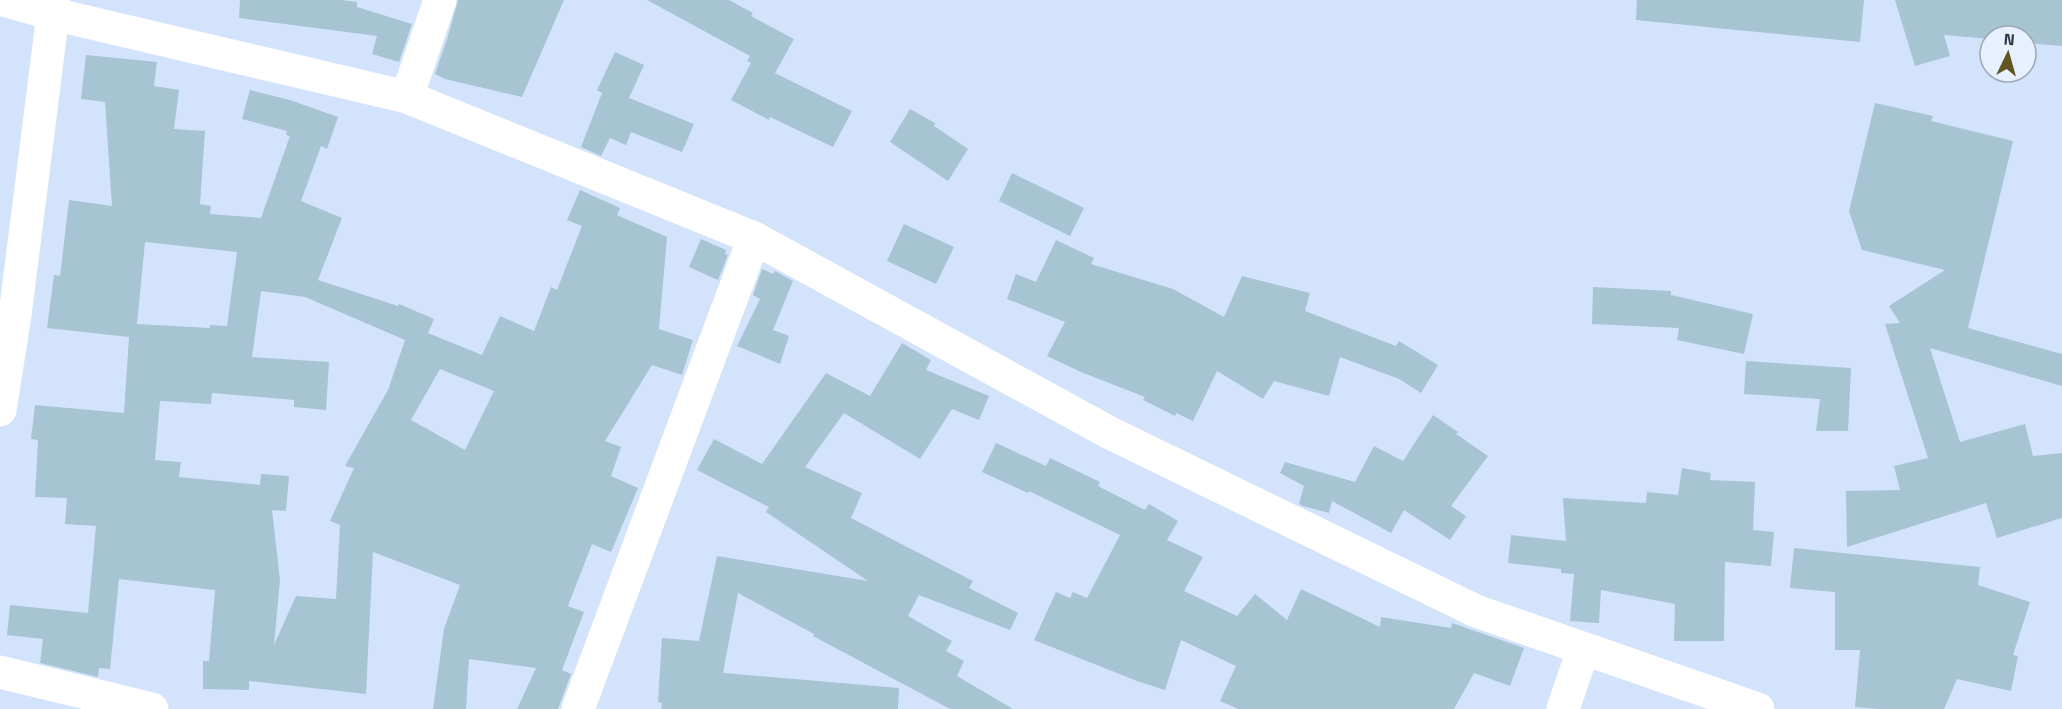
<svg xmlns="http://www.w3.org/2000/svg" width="2062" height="709" viewBox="0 0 2062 709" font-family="'Titillium Web',sans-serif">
<rect width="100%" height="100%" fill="#d4e3fc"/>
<g fill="#a7c4d3" fill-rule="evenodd">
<polygon points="240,0 342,0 357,2 357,7 412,24 399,62 372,54 377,36 239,18"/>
<polygon points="458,0 564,0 522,97 445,79 435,74 448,36"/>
<polygon points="647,0 729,0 753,13 751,16 794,39 775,73 852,111 833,147 770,117 769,120 731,100 751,63 747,61 750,56"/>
<polygon points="1637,0 1864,0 1860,42 1636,20"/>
<polygon points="1895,0 2062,0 2062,46 2026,43 2026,36 1990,36 1990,39 1944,35 1950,56 1915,66"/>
<polygon points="615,52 644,65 629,98 694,124 682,152 631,132 626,145 610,138 601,156 581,147 602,93 597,90"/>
<path d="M86,55L157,62L154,86L179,90L174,129L205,131L200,204L211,206L210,214L261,218L290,136L286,135L287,131L242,119L250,90L290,100L338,117L327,149L321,146L301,201L342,218L318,280L398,306L399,304L434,319L428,333L482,355L500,316L534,331L551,287L557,290L582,226L567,220L580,190L620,208L617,215L667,237L659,329L693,340L682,375L652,365L605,441L621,447L611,476L638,488L611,552L592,544L568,606L584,612L562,670L571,674L558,709H517L536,668L469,659L466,709H433L444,629L460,585L373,552L366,694L249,681V690L203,689V661H209L215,590L119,579L110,669L99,668L98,677L40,663L43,639L7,635L10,605L88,613L96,526L65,524L67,498L35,497L38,440L31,439L35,405L124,413L129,337L47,328L54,275L60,276L69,200L112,206L105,102L81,99ZM145,242L237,252L227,326L210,325V328L137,324ZM261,291L305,297L405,340L388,390L345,466L354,468L330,521L340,525L336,599L296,596L274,645L280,580L272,510L286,511L289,476L261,474L260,485L179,477L181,462L155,460L160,401L211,404L212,393L294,400V407L326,410L329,362L252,357ZM440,369L494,391L465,450L411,420Z"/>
<polygon points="1875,103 1933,116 1931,121 2013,141 1968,328 2062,354 2062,386 1930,348 1960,442 2025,424 2033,456 2062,453 2062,518 1997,538 1986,503 1847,547 1846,491 1900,490 1894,466 1928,458 1885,324 1900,323 1889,306 1945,270 1862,250 1849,211"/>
<polygon points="910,109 935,123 934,126 968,149 948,181 890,142"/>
<polygon points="1012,173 1084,208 1070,236 999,201"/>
<polygon points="904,224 954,247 936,284 887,261"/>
<polygon points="701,239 726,250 725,254 728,255 718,280 689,267"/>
<polygon points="1056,240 1094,258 1091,264 1173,289 1224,317 1242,276 1310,293 1305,311 1396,346 1399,341 1438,365 1421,393 1399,379 1340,357 1329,396 1274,381 1263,399 1217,371 1193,421 1176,413 1175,416 1143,400 1145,397 1081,372 1047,356 1065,322 1007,299 1016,274 1036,282"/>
<polygon points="762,269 773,274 775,271 793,281 773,330 789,336 780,364 737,346 760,299 753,295"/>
<polygon points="1593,287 1671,291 1671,295 1753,314 1744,354 1677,340 1679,328 1592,324"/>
<polygon points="902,343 931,360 926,370 989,396 979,420 952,409 920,459 844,413 805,467 862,493 851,518 973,581 969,588 1018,613 1010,630 919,595 908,616 952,641 946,651 964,661 957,676 1013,709 950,709 813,636 814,634 738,593 723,673 899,688 898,709 661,709 662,703 658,702 662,638 699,641 717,556 868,581 766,512 769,507 697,470 714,439 762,464 826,373 870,396"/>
<polygon points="1746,361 1851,368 1848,431 1816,431 1820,399 1744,394"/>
<polygon points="1433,415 1458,432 1456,434 1488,456 1451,506 1466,516 1450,540 1404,510 1391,533 1332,501 1329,513 1303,506 1299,504 1304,486 1280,473 1285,462 1355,482 1374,446 1403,461"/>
<polygon points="996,443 1046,466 1050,458 1100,482 1098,486 1145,510 1149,504 1178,521 1167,540 1203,557 1184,591 1237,616 1255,594 1287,620 1301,589 1380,627 1381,617 1451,628 1452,623 1524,648 1510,686 1474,673 1454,709 1238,709 1220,701 1236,666 1181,640 1165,690 1137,681 1034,640 1056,592 1070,598 1073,592 1087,598 1120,535 1029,491 1028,493 982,472"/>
<polygon points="1682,468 1711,473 1710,480 1755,482 1753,530 1774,532 1771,566 1725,562 1724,641 1674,641 1675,604 1601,590 1599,623 1570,621 1574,574 1561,573 1561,569 1508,563 1511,535 1566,541 1563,498 1646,503 1647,492 1678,495"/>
<polygon points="1794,548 1980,567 1978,585 2030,602 2013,655 2018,656 2011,691 1957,679 1944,709 1878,709 1855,707 1860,650 1835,650 1835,592 1790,588"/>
</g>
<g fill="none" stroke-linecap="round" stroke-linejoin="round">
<g stroke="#fff" stroke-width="33">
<polyline points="3,0 53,14 407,97 754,238 1110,433 1476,611 1758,709"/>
<polyline points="407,97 440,0"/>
<polyline points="0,410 15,315 53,14 53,0"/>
<polyline points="0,672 152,709"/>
<polyline points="578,709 754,238"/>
<polyline points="1563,709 1583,650"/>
</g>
</g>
<g transform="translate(2008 54) rotate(5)"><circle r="28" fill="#e7f0ff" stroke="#9fa6b3" stroke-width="1.5"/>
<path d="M0-4.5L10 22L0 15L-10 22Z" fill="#615522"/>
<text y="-9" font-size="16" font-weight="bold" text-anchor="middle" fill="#333842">N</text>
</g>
</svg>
